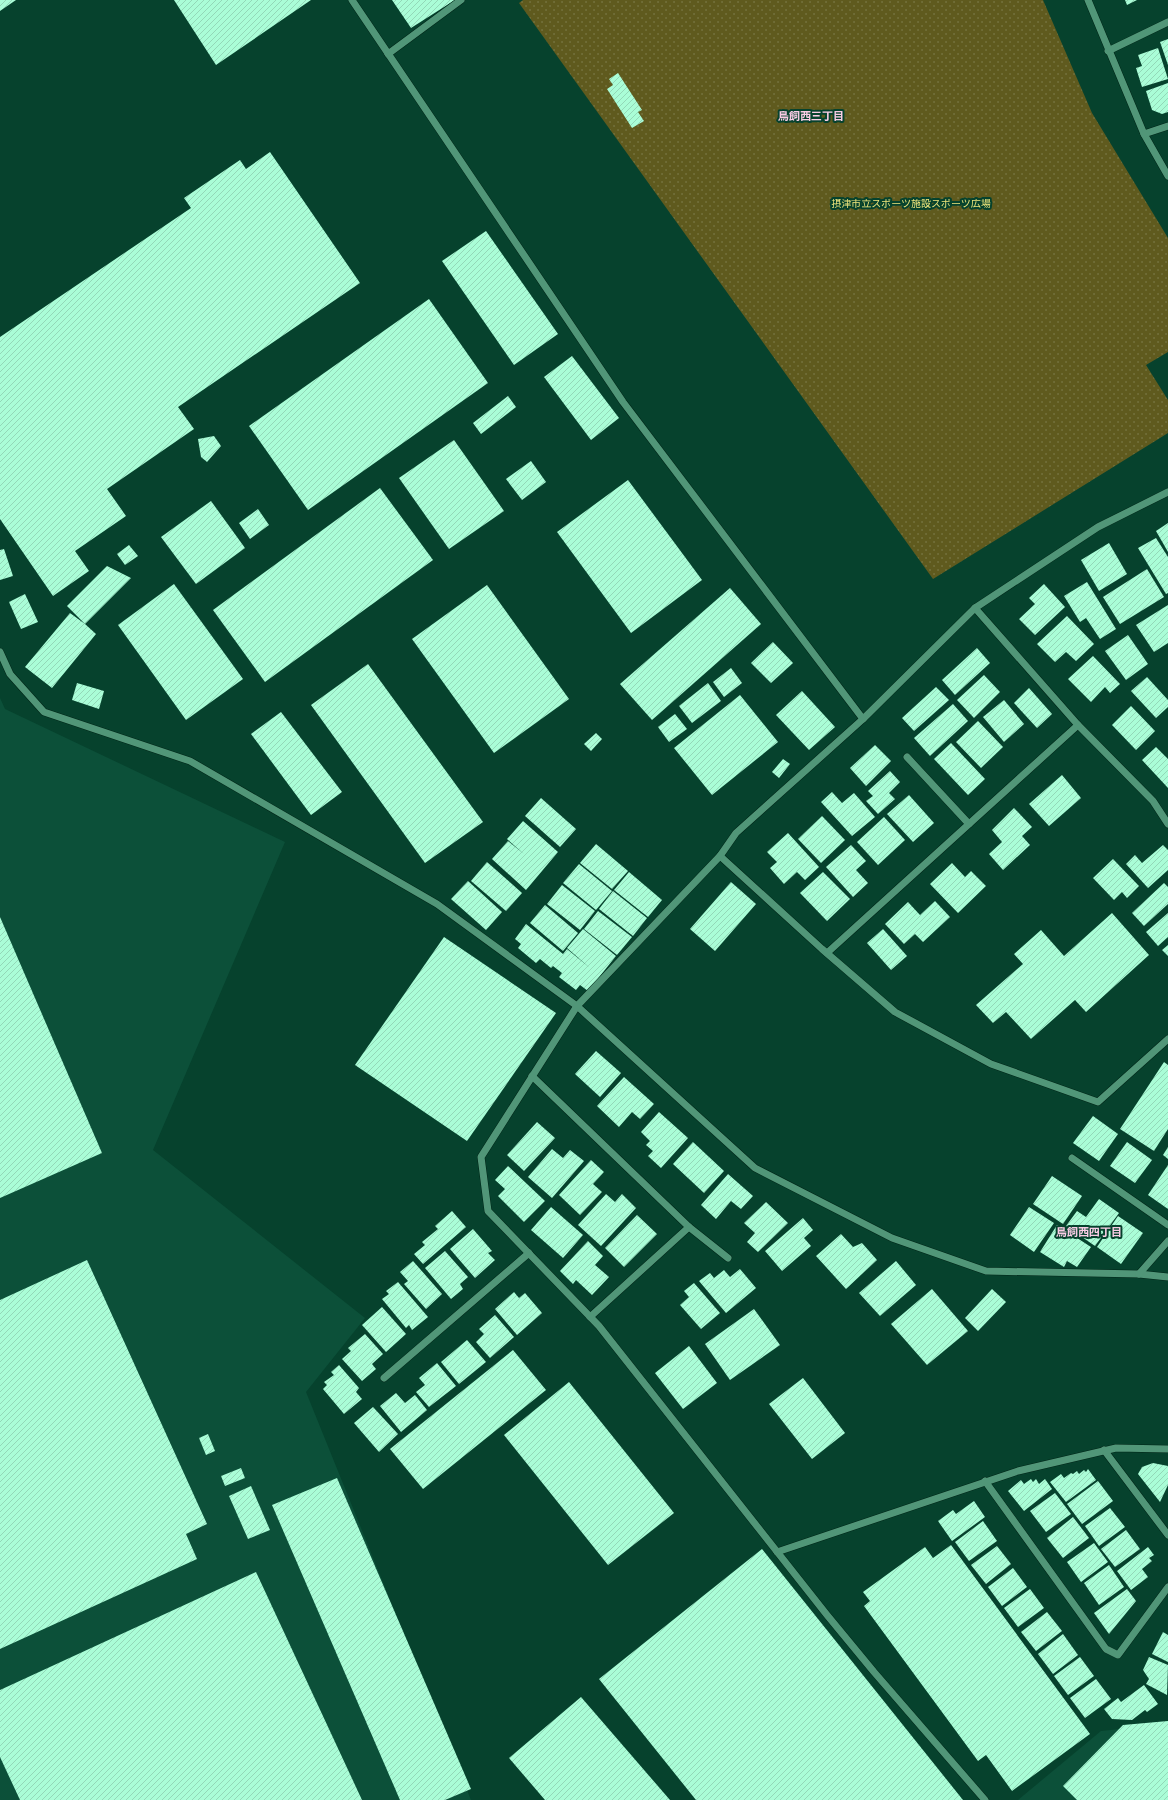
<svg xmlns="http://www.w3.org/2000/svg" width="1168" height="1800" viewBox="0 0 1168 1800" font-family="'Archivo Narrow','Noto Sans JP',sans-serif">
<defs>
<pattern id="grass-dots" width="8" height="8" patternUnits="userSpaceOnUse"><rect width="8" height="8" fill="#5f5a1e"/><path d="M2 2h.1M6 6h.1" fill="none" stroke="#74713d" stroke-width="1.8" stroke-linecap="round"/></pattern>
<pattern id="building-hatch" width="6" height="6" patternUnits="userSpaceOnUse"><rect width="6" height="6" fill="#aafdd7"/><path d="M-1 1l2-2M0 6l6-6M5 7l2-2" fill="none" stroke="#93d8b8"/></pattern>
</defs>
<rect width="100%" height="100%" fill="#06422d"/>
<g fill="#0c5039">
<polygon points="0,698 5,709 285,842 153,1150 365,1318 306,1392 471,1800 0,1800"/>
<polygon points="1168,1724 1168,1800 1018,1800 1101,1731"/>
</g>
<polygon fill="url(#grass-dots)" points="523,0 1043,0 1092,113 1168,238 1168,352 1146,365 1168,400 1168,433 933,579 519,3"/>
<g fill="url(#building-hatch)">
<polygon points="0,0 16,0 0,11"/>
<polygon points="174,0 311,0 216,65"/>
<polygon points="392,0 455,0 411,28"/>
<polygon points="1125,0 1137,0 1127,5"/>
<polygon points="1168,39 1168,65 1160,42"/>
<polygon points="1158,48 1168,79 1142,87 1136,68 1142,66 1138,55"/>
<polygon points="618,73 642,110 638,112 644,121 632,128 607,89 613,85 609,79"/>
<polygon points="1168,83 1168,112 1162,114 1152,110 1146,91"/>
<polygon points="270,152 360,283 178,407 194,429 107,489 126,516 75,551 89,571 53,596 0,519 0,337 191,208 184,198 240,160 246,169"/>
<polygon points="486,231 558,334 514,365 442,261"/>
<polygon points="429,299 488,383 308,510 249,426"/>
<polygon points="572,356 619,418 591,440 544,377"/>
<polygon points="508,396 516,407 481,434 473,423"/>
<polygon points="214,436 221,446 207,462 201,457 198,439"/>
<polygon points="454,440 504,511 449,549 399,478"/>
<polygon points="531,461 546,482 522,500 506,479"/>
<polygon points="628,480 702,580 631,633 557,532"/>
<polygon points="380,488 433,560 265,682 213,610"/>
<polygon points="211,501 245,548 196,584 161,537"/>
<polygon points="258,509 269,525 250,539 239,523"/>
<polygon points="1168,523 1168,552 1156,531"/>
<polygon points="1156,538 1168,557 1168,593 1166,594 1138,548"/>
<polygon points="1109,543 1127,574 1099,591 1081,560"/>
<polygon points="129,545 138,556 125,565 117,554"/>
<polygon points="4,549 13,576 0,580 0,550"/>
<polygon points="107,566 131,578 85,624 96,634 52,688 25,667 70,613 85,624 67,606"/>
<polygon points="1147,569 1164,597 1120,624 1103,597"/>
<polygon points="1087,582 1116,629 1100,639 1086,618 1080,622 1064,596"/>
<polygon points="174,584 243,679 186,720 118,625"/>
<polygon points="1044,584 1065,607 1035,635 1019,619 1035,604 1029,598"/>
<polygon points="487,585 569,699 494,753 412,639"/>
<polygon points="730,588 761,624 652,720 620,684"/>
<polygon points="25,594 38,622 21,629 9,602"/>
<polygon points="1168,605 1168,643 1154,652 1136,625"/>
<polygon points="1067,616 1094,644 1076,661 1066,652 1055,662 1037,644"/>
<polygon points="1128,635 1148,664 1126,680 1105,651"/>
<polygon points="773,642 793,663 771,683 751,663"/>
<polygon points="977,648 990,663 955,695 942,680"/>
<polygon points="1093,656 1120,684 1110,693 1105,687 1091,702 1068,679"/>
<polygon points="368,664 483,822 425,863 311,705"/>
<polygon points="731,668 742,683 724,697 713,682"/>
<polygon points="984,675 1000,692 974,718 957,700"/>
<polygon points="1147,677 1168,700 1168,707 1156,718 1131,691"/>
<polygon points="77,683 104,691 99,709 72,700"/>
<polygon points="708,683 721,701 692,723 679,706"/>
<polygon points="936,687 949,700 914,731 902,718"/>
<polygon points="1029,688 1052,714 1037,728 1014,703"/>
<polygon points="802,691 835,727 809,750 776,715"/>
<polygon points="740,695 778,742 712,795 674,748"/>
<polygon points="1004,700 1024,724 1004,742 983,717"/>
<polygon points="953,704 968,721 930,756 914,738"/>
<polygon points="1131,706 1155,731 1136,750 1112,725"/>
<polygon points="281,712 342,792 311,815 251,734"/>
<polygon points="675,714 687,729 669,742 658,727"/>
<polygon points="978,721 1003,747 981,768 956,742"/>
<polygon points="596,733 602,739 591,751 584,744"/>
<polygon points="951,743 985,779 968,795 934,759"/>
<polygon points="875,745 891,761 866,786 850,768"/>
<polygon points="1156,747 1168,759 1168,788 1142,760"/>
<polygon points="783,759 790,764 779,778 772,772"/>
<polygon points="890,771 900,782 889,793 895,799 878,814 866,801 873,796 868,791"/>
<polygon points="1062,775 1081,798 1049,826 1029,804"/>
<polygon points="832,792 842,803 854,793 875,817 852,836 821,802"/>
<polygon points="909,795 934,823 913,842 887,814"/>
<polygon points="541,798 576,829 560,847 525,816"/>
<polygon points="1014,808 1032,827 1022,836 1030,845 1003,870 989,854 1002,842 992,830"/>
<polygon points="822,816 845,840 821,863 798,839"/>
<polygon points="884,817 905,840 878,865 857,842"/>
<polygon points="523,821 558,852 526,890 492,859 508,841 524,854 507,839"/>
<polygon points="788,833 819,867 805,880 797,872 784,884 770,868 777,862 767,852"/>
<polygon points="596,844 628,871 612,889 580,863"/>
<polygon points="851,845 866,861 856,870 868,883 853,897 826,867"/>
<polygon points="1163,845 1168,850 1168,870 1148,888 1126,864 1135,855 1142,863"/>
<polygon points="1113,859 1139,886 1127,898 1122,892 1114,900 1093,878"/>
<polygon points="487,862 522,893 506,911 471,881"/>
<polygon points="952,863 965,877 971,871 986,886 958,913 930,884"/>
<polygon points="579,864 612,891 596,910 563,883"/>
<polygon points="629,872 662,900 648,917 614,890"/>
<polygon points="823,872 850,899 827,921 800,893"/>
<polygon points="468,881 502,912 486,930 451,899"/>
<polygon points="731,882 756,904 715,951 690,929"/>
<polygon points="1164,883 1168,887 1168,904 1144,926 1132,913"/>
<polygon points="562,885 595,911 580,930 547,904"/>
<polygon points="613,891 647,918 633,936 599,909"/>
<polygon points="935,901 950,917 923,942 915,934 904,944 885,924 908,902 920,915"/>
<polygon points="545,905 578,933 563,951 530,923"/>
<polygon points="598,911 632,937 617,955 584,929"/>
<polygon points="1112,913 1149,955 1086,1012 1075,1000 1031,1039 1006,1012 993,1023 976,1005 1023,964 1014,954 1041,930 1064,956"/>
<polygon points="1168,913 1168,937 1158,946 1146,932"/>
<polygon points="0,917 102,1153 0,1198"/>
<polygon points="526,924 563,954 567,949 590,968 567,948 583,929 616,956 588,991 580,985 576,990 559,977 562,973 553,966 551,968 540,959 536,963 518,948 521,944 515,939"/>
<polygon points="883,929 907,956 891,970 867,943"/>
<polygon points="444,937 556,1013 467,1141 355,1065"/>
<polygon points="1168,945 1168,956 1162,950"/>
<polygon points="596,1051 621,1073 600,1097 575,1074"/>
<polygon points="1164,1062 1168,1065 1168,1129 1154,1151 1120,1129"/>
<polygon points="624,1077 654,1104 640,1119 632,1112 619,1127 597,1106"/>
<polygon points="659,1112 688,1138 661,1168 648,1156 653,1151 646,1145 650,1141 641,1132"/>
<polygon points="1093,1116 1118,1134 1099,1161 1073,1143"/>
<polygon points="537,1122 555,1138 524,1171 507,1155"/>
<polygon points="693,1142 724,1171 704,1193 673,1164"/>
<polygon points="1127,1142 1152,1160 1135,1183 1110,1166"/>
<polygon points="1168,1147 1168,1159 1163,1155"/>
<polygon points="552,1149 563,1158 570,1150 584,1161 552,1198 528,1177"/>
<polygon points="591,1160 604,1172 593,1184 602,1192 580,1215 559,1195"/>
<polygon points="1168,1165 1168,1209 1148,1195"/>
<polygon points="508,1166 545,1201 524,1222 498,1196 505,1189 495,1180"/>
<polygon points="728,1174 753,1196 741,1209 731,1201 716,1219 701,1205"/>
<polygon points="1052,1176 1082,1196 1063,1224 1033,1204"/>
<polygon points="606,1194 615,1202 622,1194 636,1208 601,1246 578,1225"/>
<polygon points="1099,1199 1119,1213 1095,1246 1066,1226 1077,1211 1086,1217"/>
<polygon points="766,1202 788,1223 758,1252 747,1242 755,1233 744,1223"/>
<polygon points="551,1207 583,1235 563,1258 531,1230"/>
<polygon points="1029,1207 1054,1223 1034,1252 1010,1235"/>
<polygon points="452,1211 466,1227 423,1264 414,1254 425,1245 422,1242 438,1229 435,1226"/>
<polygon points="637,1215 657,1234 624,1267 605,1248"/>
<polygon points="1118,1216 1143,1233 1121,1264 1097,1247"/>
<polygon points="803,1218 813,1230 804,1238 811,1246 782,1271 765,1251"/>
<polygon points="1057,1225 1091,1247 1077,1267 1067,1261 1064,1267 1040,1252"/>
<polygon points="473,1229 492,1251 488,1253 495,1260 475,1278 450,1249"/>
<polygon points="841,1234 853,1247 862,1243 877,1260 846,1289 816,1256"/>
<polygon points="588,1241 603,1256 595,1265 609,1277 592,1295 576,1280 573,1284 560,1271"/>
<polygon points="445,1251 468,1277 460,1284 463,1289 451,1299 425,1268"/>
<polygon points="87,1260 207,1524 186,1534 197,1559 0,1649 0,1300"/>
<polygon points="413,1261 442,1294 426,1309 404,1284 408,1281 400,1272"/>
<polygon points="896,1261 916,1285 880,1316 859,1293"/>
<polygon points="740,1269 756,1288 726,1313 699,1281 710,1273 714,1278 724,1270 730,1277"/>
<polygon points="398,1282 428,1317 412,1330 409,1325 406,1328 382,1299 389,1294 386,1291"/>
<polygon points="694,1283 720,1313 701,1329 680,1305 689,1297 684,1291"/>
<polygon points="932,1289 968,1331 927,1365 891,1324"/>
<polygon points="992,1289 1006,1302 978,1331 965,1318"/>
<polygon points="514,1292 519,1298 525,1293 542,1313 517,1335 495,1309"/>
<polygon points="382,1307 406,1334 386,1352 362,1325"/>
<polygon points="754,1309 780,1345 730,1380 705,1344"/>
<polygon points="495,1315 514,1337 490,1358 476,1342 484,1334 479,1329"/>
<polygon points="365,1334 383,1354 372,1364 376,1369 362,1381 342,1359 351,1351 348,1348"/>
<polygon points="467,1340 486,1362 459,1384 441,1362"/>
<polygon points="689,1346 717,1383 683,1409 655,1373"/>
<polygon points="513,1350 546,1390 423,1489 390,1449"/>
<polygon points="437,1363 456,1386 429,1407 416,1392 425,1385 419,1378"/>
<polygon points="339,1365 359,1388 356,1392 362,1399 344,1414 323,1389 327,1385 324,1382 334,1375 331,1372"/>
<polygon points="803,1378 845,1433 812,1459 769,1404"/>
<polygon points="569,1382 674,1513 608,1565 504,1435"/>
<polygon points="396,1393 405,1403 415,1395 427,1410 401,1432 380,1406"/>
<polygon points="373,1407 398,1434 379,1452 354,1423"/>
<polygon points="208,1434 215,1451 206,1455 199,1438"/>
<polygon points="1153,1463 1168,1466 1168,1485 1160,1502 1138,1474 1142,1467"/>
<polygon points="241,1468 245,1478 225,1486 221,1476"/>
<polygon points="1088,1469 1096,1480 1066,1502 1050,1482 1061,1474 1064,1478 1071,1473 1073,1474 1077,1471 1079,1474 1084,1470 1086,1472"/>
<polygon points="337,1478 471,1789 445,1800 400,1800 272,1505"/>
<polygon points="1031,1479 1033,1482 1036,1479 1039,1484 1045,1479 1052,1489 1024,1511 1008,1491 1021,1480 1024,1484"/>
<polygon points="1098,1481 1113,1501 1082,1524 1067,1504"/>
<polygon points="251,1486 270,1530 248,1539 229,1496"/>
<polygon points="1055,1493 1071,1514 1046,1532 1030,1511"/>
<polygon points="974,1501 985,1517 952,1541 938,1521 953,1510 956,1514"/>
<polygon points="1110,1508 1125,1527 1099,1546 1085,1526"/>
<polygon points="1073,1517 1089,1538 1063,1558 1047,1538"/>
<polygon points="983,1521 997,1541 969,1561 955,1542"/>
<polygon points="1126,1530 1140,1549 1115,1567 1101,1549"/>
<polygon points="1094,1543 1108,1562 1081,1582 1067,1562"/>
<polygon points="951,1545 1090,1734 1012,1791 986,1755 978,1761 864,1606 870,1601 863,1592 925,1547 933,1558"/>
<polygon points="997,1546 1011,1564 986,1584 971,1565"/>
<polygon points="1148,1547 1154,1555 1149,1558 1152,1561 1142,1569 1148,1577 1131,1590 1117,1571"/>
<polygon points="762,1549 963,1800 696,1800 599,1679"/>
<polygon points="1109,1565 1124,1587 1099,1605 1084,1583"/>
<polygon points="1013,1568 1027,1587 1002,1606 988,1587"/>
<polygon points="256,1572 362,1800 20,1800 0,1757 0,1690"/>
<polygon points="1030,1589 1044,1608 1018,1627 1004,1608"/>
<polygon points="1127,1589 1136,1601 1109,1634 1094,1613"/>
<polygon points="1047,1612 1062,1631 1036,1651 1021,1632"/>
<polygon points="1163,1632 1168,1635 1168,1662 1152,1654"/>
<polygon points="1063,1634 1078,1655 1053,1674 1038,1654"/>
<polygon points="1080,1657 1094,1676 1068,1695 1054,1676"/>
<polygon points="1149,1657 1168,1665 1167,1695 1146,1684 1149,1679 1143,1670"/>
<polygon points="1096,1679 1111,1699 1085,1718 1070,1698"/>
<polygon points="1144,1685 1158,1704 1147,1712 1145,1710 1132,1720 1112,1719 1104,1709 1118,1698 1121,1702"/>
<polygon points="581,1697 670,1800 545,1800 509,1758"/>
<polygon points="1168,1721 1168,1800 1077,1800 1063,1786 1123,1725"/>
</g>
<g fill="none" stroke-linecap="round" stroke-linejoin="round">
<g stroke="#002618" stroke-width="8">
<g id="minor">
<polyline points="352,0 623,402 863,719"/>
<polyline points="1088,0 1144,134 1168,176"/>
<polyline points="1108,51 1168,22"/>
<polyline points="388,54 461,0"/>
<polyline points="1144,134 1168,126"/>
<polyline points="975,608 1078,725 1153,801 1168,824"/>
<polyline points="0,652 10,674 44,712 190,761 437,904 577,1006 755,1168 892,1238 986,1271 1139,1274 1168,1277"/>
<polyline points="907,757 969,824"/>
<polyline points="720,856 822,949 895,1012 991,1064 1098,1102 1168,1039"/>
<polyline points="827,953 1078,725"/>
<polyline points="532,1076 689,1227 728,1258"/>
<polyline points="1072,1158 1168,1225"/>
<polyline points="1139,1274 1168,1241"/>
<polyline points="590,1317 689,1227"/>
<polyline points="384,1378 529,1253"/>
<polyline points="1104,1450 1168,1535"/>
<polyline points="985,1481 1106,1649 1118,1655 1168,1587"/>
<polyline points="777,1552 1018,1471 1116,1448 1168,1449"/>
<polyline points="985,1800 874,1672 827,1615 599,1326 488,1211 481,1157 577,1006 720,856 736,833 863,719 975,608 1098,527 1168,492"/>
</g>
</g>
<use href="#minor" stroke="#519678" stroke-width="7"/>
</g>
<g text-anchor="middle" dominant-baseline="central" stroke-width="4" stroke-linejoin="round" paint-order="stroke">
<g font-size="10" fill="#ede47b" stroke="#06422d">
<text x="911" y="203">摂津市立スポーツ施設スポーツ広場</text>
</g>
<g font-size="11" font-weight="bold" fill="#f9cce5" stroke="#06422d">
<text x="811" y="116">鳥飼西三丁目</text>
<text x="1089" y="1232">鳥飼西四丁目</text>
</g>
</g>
</svg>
